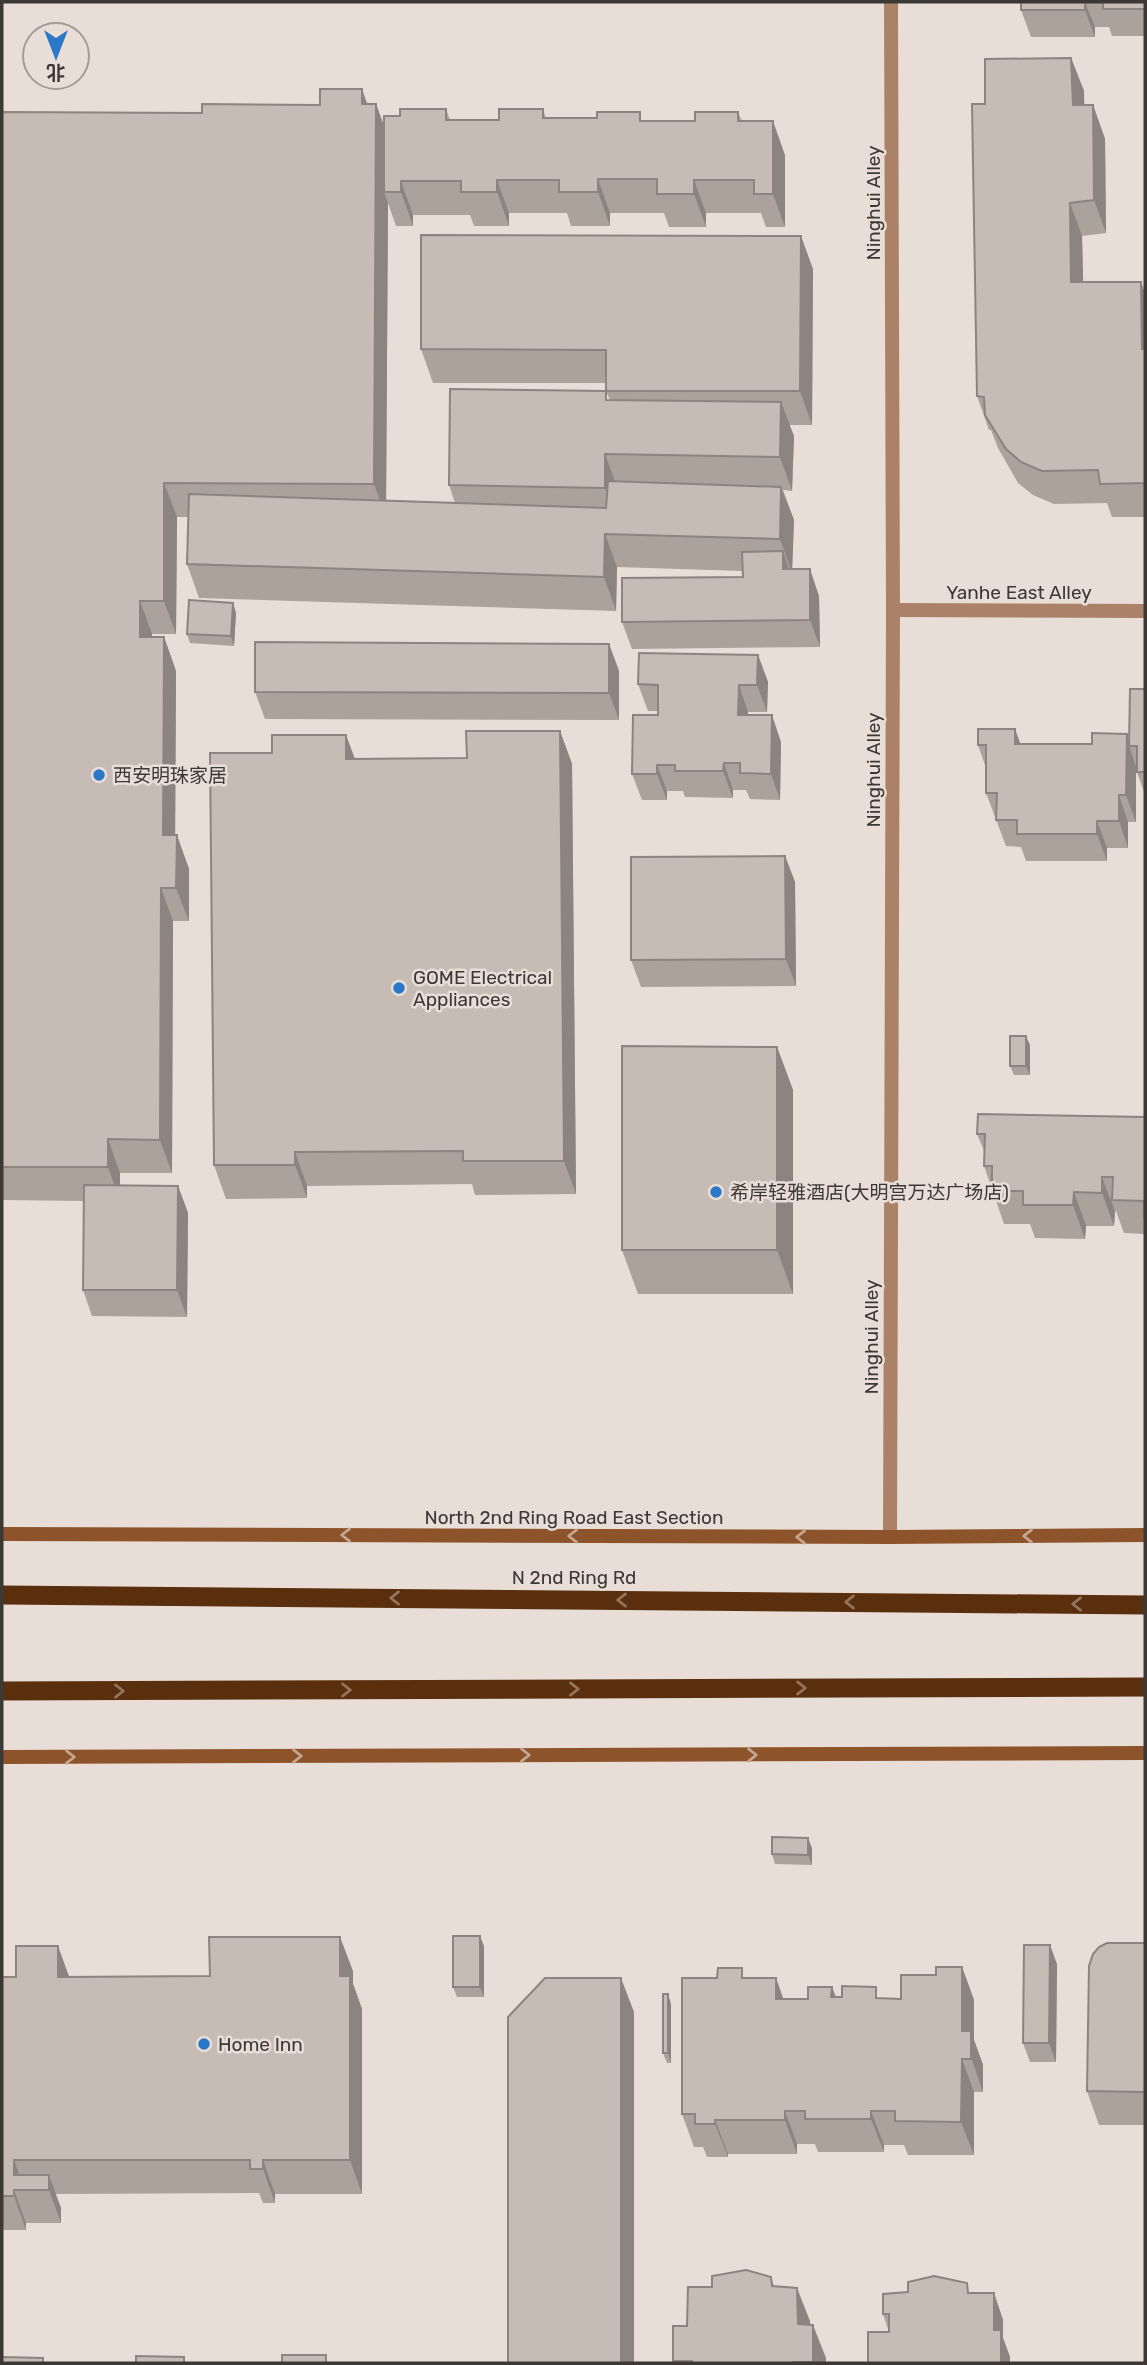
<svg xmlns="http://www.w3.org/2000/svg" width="1147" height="2365" viewBox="0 0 1147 2365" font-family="Rubik,'Noto Sans SC',sans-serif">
<rect width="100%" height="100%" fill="#e9ded7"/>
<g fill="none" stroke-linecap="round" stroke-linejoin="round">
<g stroke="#ab8267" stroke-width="14">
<polyline points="893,610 1145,611"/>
<polyline points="890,1537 893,610 891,2"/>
</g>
<g stroke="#8d532a" stroke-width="14">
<polyline points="2,1534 890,1537 1145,1535"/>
<polyline points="2,1757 1145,1753"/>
</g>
<g stroke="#5a2f0d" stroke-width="19">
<polyline points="2,1595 1145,1605"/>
<polyline points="2,1691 1145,1687"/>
</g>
</g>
<g fill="#aba29c">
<polygon points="1021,2 1145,2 1145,36 1112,36 1109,27 1095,27 1095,37 1031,37 1021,10"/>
<polygon points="1071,58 1084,91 1084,105 1093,105 1105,139 1106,233 1082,236 1083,282 1141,282 1145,294 1145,517 1112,517 1107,503 1054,504 1033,495 1018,483 998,448 991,430 989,430 977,396 985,104"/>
<polygon points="376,104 384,126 400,116 446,109 450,120 499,120 543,109 546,118 643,121 695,121 738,112 742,121 785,155 785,227 766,227 761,213 706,213 706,227 669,227 664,213 610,213 610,226 571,226 567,213 509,213 509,226 474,226 470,215 413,215 413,226 396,226 388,203 386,501 455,503 449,485 610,400 606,391 606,383 433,383 421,349 813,269 812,425 789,425 794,436 792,491 783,490 794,520 792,569 819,596 820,647 632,649 622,622 743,577 742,571 617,567 616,611 199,598 187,564 188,517 177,517 176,634 152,634 152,637 164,637 176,671 175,835 189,869 189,921 173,921 172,1173 120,1173 120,1186 178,1186 188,1213 187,1317 92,1316 83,1290 84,1201 2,1200 2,112 202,113 320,105"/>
<polygon points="233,603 236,613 234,646 190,643 187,634"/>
<polygon points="609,644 619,671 619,720 265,719 255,692"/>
<polygon points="758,655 768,682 767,712 748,712 748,715 781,742 780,800 750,799 746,790 733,790 733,798 685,797 683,791 667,791 667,800 642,800 632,774 658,715 658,711 648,711 638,684"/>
<polygon points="1145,689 1145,795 1137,772 1136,767 1136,822 1128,822 1128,848 1107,848 1107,861 1026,861 1021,847 1006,846 986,793 986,768 978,745 1021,744 1092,744 1129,740"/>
<polygon points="560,731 572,764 576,1194 475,1195 472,1184 307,1186 307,1198 226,1199 214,1165 272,753 346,735 355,759 467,758"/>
<polygon points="785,856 795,882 796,986 641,987 631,960"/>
<polygon points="1030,1045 1030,1075 1014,1075 1010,1066"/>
<polygon points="777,1047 793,1090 793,1294 638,1294 622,1250"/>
<polygon points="1145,1117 1145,1234 1124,1233 1116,1211 1115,1211 1114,1226 1086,1226 1085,1239 1035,1238 1030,1224 1004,1224 984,1166 985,1153 977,1134"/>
<polygon points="812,1848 812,1865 775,1864 772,1854"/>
<polygon points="1145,1943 1145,2125 1099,2125 1087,2091"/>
<polygon points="484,1946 484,1997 457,1997 453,1987"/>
<polygon points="1057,1964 1056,2062 1030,2062 1023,2043"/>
<polygon points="962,1967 974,2000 974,2040 983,2065 983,2092 974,2092 974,2155 908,2155 904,2145 884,2145 884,2152 818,2152 815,2144 797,2144 797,2154 728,2154 728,2157 707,2157 703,2147 694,2147 682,2114 745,1978 776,1978 783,1999 808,1999 832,1987 836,1997 901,1999 936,1975"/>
<polygon points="353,1971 353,1984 362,2009 362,2194 275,2194 275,2203 263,2203 259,2193 55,2194 61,2208 61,2223 26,2223 26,2230 2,2230 2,1977 210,1976"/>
<polygon points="671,2004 671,2063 667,2063 663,2053"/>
<polygon points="771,2277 774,2286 810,2321 810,2325 826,2358 826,2363 674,2363 673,2361 687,2326 712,2287"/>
<polygon points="970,2293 994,2293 1003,2320 1003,2338 1010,2357 1010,2363 889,2332 883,2314"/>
</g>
<g fill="#8b847f">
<polygon points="1085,2 1095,27 1095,37 1085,10"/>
<polygon points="1071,58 1084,91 1085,139 1073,105"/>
<polygon points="362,89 374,123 362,104"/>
<polygon points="376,104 388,137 384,192 388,203 386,517 374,484"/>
<polygon points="1093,105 1105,139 1106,233 1094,200"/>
<polygon points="773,121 785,155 785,227 773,194"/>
<polygon points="598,179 610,213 610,226 598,192"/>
<polygon points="497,180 509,213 509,226 497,192"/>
<polygon points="694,180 706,213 706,227 694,194"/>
<polygon points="401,181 413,215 413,226 401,192"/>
<polygon points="1070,203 1082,236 1084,316 1071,282"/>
<polygon points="801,236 813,269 812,425 800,391"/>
<polygon points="1141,282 1145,294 1145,358 1142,349"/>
<polygon points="781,402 794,436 792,491 780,457"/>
<polygon points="605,454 617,487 617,522 605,488"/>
<polygon points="164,483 177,517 176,634 164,601"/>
<polygon points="781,487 794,520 792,573 780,539"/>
<polygon points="605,534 617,567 616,611 604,577"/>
<polygon points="783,551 792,578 783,569"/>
<polygon points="810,569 819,596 820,647 810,620"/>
<polygon points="140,601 152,634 152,670 140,637"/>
<polygon points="233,603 236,613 234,646 231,636"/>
<polygon points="164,637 176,671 175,869 163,835"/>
<polygon points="609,644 619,671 619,720 609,693"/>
<polygon points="758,655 768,682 767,712 757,685"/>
<polygon points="739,685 748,712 748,741 738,715"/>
<polygon points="772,715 781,742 780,800 771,774"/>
<polygon points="1015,729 1025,756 1015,744"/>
<polygon points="560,731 572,764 576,1194 564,1161"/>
<polygon points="1127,734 1131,746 1129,746 1136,767 1136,822 1126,795"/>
<polygon points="346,735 358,768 346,759"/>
<polygon points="724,763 733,790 733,798 723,771"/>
<polygon points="657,765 667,791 667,800 657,774"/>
<polygon points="1119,795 1128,822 1128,848 1119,821"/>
<polygon points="1097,821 1107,848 1107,861 1097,834"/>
<polygon points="177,835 189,869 189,921 176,888"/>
<polygon points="785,856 795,882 796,986 786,959"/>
<polygon points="161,888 173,921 172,1173 160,1140"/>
<polygon points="1026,1036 1030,1045 1030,1075 1026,1066"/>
<polygon points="777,1047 793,1090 793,1294 777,1250"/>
<polygon points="108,1139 120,1173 120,1201 108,1167"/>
<polygon points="295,1152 307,1186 307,1198 295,1165"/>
<polygon points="1102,1177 1115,1211 1114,1226 1102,1193"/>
<polygon points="178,1186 188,1213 187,1317 177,1290"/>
<polygon points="1074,1192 1086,1226 1085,1239 1073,1205"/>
<polygon points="808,1838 812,1848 812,1865 808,1855"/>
<polygon points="480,1936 484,1946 484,1997 480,1987"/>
<polygon points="340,1937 353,1971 353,1984 362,2009 362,2194 350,2160 340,1976"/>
<polygon points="1050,1945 1057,1964 1056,2062 1049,2043"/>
<polygon points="58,1946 70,1979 58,1977"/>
<polygon points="962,1967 974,2000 974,2040 983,2065 983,2092 962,2031"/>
<polygon points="621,1978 634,2012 634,2363 621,2363"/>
<polygon points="776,1978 788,2012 776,1999"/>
<polygon points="832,1987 844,2020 831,1997"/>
<polygon points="668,1994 671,2004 671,2063 668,2053"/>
<polygon points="962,2059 974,2092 974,2155 961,2122"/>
<polygon points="785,2111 797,2144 797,2154 785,2120"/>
<polygon points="871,2111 884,2145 884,2152 871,2119"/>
<polygon points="715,2120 728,2154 728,2157 715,2124"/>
<polygon points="14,2160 25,2190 14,2175"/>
<polygon points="263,2160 275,2194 275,2203 263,2169"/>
<polygon points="49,2175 61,2208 61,2223 49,2190"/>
<polygon points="14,2190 26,2223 26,2230 14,2196"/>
<polygon points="797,2288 810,2321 810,2358 798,2324"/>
<polygon points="994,2293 1003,2320 1003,2338 1010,2357 1010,2363 1001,2363 994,2330"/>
<polygon points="813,2325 826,2358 826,2363 814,2363 813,2362"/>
</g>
<g fill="#c7bcb5" stroke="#8b847f" stroke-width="2">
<rect x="1021" y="2" width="64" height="8"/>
<rect x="1103" y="2" width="42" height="7"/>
<polygon points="1071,58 1073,105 1093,105 1094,200 1070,203 1071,282 1141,282 1142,349 1145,349 1145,483 1100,484 1098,470 1042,471 1021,462 1006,449 985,415 984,397 977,396 972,104 985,104 985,59"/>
<polygon points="320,89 362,89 362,104 376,104 374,484 164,483 164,601 140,601 140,637 164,637 163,835 177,835 176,888 161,888 160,1140 108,1139 108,1167 2,1167 2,112 202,113 202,104 320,105"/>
<polygon points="400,109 446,109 446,120 499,120 499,109 543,109 543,118 597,118 597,112 640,112 640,121 695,121 695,112 738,112 738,121 773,121 773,194 754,194 754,180 694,180 694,194 657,194 657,179 598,179 598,192 559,192 559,180 497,180 497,192 461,192 461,181 401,181 401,192 384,192 384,116 400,116"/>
<polygon points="421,235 801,236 800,391 606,391 606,350 421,349"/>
<polygon points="450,389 606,391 606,400 781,402 780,457 605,454 605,488 449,485"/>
<polygon points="608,481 781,487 780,539 605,534 604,577 187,564 189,494 606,508"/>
<polygon points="783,551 783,569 810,569 810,620 622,622 622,578 743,577 742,552"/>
<polygon points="189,600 233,603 231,636 187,634"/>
<polygon points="255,642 609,644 609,693 255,692"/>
<polygon points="639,653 758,655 757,685 739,685 738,715 772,715 771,774 740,773 740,763 724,763 723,771 675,771 675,765 657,765 657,774 632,774 633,715 658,715 658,685 638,684"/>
<polygon points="1130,689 1145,689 1145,772 1137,772 1137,746 1129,746"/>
<polygon points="978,729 1015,729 1015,744 1092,744 1092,733 1127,734 1126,795 1119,795 1119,821 1097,821 1097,834 1017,834 1017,820 996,820 997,793 986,793 986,745 978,745"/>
<polygon points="466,731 560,731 564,1161 463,1161 463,1151 295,1152 295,1165 214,1165 210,753 272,753 272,735 346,735 346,759 467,758"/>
<polygon points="785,856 786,959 631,960 631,857"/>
<rect x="1010" y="1036" width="16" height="30"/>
<polygon points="622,1046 777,1047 777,1250 622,1250"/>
<polygon points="978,1114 1145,1117 1145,1217 1144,1217 1144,1201 1112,1200 1113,1177 1102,1177 1102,1193 1074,1192 1073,1205 1023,1205 1023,1191 992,1191 992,1166 984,1166 985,1134 977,1134"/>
<polygon points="84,1185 178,1186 177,1290 83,1290"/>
<polygon points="772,1837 808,1838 808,1855 772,1854"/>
<rect x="453" y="1936" width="27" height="51"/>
<polygon points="209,1937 340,1937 340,1976 350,1976 350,2160 263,2160 263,2169 250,2169 250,2160 14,2160 14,2175 49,2175 49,2190 14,2190 14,2196 2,2196 2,1977 16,1977 16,1946 58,1946 58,1977 210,1976"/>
<polygon points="1107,1943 1145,1943 1145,2092 1087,2091 1089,1966 1093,1954 1099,1947"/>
<polygon points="1024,1945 1050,1945 1049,2043 1023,2043"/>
<polygon points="936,1967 962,1967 962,2031 971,2031 971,2059 962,2059 961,2122 895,2121 895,2111 871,2111 871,2119 805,2119 805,2111 785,2111 785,2120 715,2120 715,2124 695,2124 695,2114 682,2114 682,1978 717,1978 718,1968 742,1968 742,1978 776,1978 776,1999 808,1999 808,1987 832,1987 831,1997 842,1997 842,1986 876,1987 876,1998 901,1999 901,1975 936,1975"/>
<polygon points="545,1978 621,1978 621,2363 508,2363 508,2017"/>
<rect x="663" y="1994" width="5" height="59"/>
<polygon points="746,2270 771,2277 772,2286 797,2288 798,2324 813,2325 813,2362 793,2362 793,2363 692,2363 692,2361 673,2361 673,2326 687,2326 688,2287 712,2287 712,2276"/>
<polygon points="934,2276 967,2283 968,2293 994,2293 994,2330 1001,2330 1001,2363 868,2363 868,2332 889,2332 889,2314 883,2314 883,2294 908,2292 908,2282"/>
<rect x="282" y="2355" width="44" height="8"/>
<polygon points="136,2356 184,2357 184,2363 136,2363"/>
<polygon points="2,2357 43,2358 43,2363 2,2363"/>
</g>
<defs><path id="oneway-chevron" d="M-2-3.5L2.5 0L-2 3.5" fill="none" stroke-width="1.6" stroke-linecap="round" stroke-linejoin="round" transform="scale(1.75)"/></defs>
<g stroke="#c4a692">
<use href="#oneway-chevron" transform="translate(346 1535) rotate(-180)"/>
<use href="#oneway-chevron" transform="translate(573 1536) rotate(-180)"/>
<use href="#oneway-chevron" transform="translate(1028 1536) rotate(180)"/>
<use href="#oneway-chevron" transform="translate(801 1537) rotate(-180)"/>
<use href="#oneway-chevron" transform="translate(525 1755)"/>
<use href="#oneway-chevron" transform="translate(752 1755)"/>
<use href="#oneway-chevron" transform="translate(297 1756)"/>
<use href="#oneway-chevron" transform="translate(70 1757)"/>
</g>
<g stroke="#93755e">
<use href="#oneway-chevron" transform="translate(395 1598) rotate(-180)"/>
<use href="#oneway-chevron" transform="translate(622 1600) rotate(-180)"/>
<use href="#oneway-chevron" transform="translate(850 1602) rotate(-180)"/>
<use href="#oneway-chevron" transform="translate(1077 1604) rotate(-180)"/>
<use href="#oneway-chevron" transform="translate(801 1688)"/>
<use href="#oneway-chevron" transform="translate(574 1689)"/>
<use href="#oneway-chevron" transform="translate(346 1690)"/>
<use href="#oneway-chevron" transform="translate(119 1691)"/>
</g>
<g fill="#2c78c8" stroke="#e9ded7" stroke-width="2.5">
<circle cx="99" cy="775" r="7"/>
<circle cx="399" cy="988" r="7"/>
<circle cx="716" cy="1192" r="7"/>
<circle cx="204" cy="2044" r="7"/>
</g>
<g text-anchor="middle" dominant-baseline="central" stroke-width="5" stroke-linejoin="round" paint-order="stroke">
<g font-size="19" fill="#3c3835" stroke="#e9ded7">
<text transform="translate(873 203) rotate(-90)">Ninghui Alley</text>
<text x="1019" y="592">Yanhe East Alley</text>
<text transform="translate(873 770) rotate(-90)">Ninghui Alley</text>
<text transform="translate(871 1337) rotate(-90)">Ninghui Alley</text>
<text x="574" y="1517">North 2nd Ring Road East Section</text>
<text x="574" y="1577">N 2nd Ring Rd</text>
</g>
<g font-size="19" fill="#3c3835" stroke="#e9ded7" text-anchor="start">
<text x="113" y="775">西安明珠家居</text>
<text x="413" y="977">GOME Electrical<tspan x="413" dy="22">Appliances</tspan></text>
<text x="730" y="1192">希岸轻雅酒店(大明宫万达广场店)</text>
<text x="218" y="2044">Home Inn</text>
</g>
</g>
<rect width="1147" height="2365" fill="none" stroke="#3c3835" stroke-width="7"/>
<g transform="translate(56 56) rotate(180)"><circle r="33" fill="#e9ded7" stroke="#a49c96" stroke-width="2"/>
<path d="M0-5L12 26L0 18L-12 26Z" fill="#2c78c8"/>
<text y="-10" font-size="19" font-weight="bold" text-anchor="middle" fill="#3c3835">北</text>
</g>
</svg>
